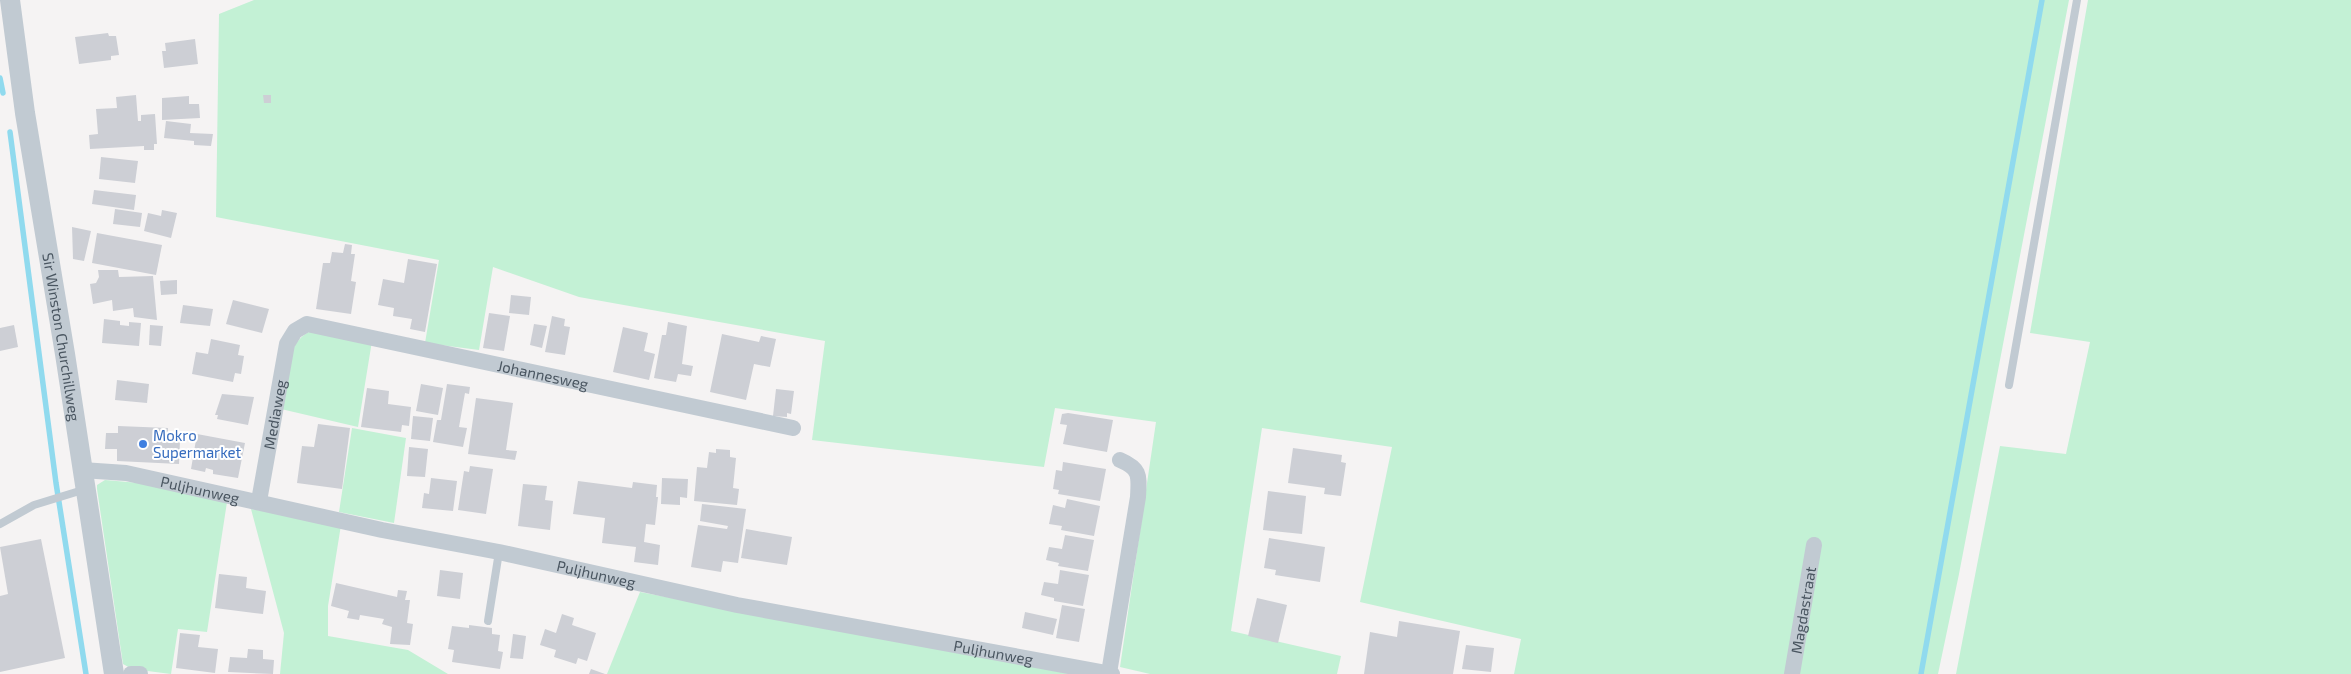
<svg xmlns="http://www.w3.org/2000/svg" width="2351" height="674" viewBox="0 0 2351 674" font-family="'Exo 2',sans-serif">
<rect width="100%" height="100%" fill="#f5f3f3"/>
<g fill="#c3f1d5">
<polygon points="254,0 2069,0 1959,574 1938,674 1514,674 1521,639 1360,602 1392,447 1262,428 1231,631 1341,656 1337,674 1150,674 1120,667 1156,422 1055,408 1044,467 812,440 825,341 579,297 493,267 479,350 425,343 439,260 216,217 219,14"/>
<polygon points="2088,0 2351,0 2351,674 1956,674 2000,446 2066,454 2090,342 2030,333"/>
<path d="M311,331L372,341L358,427L281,409C286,384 284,342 311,331Z"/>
<polygon points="352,428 406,438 394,523 339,512"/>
<polygon points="105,480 139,483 227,502 207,632 178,629 171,674 132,669 123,664 97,489 97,485"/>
<polygon points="251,509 341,525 328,606 328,636 408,650 448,674 280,674 284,633"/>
<polygon points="640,592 1071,674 607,674"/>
</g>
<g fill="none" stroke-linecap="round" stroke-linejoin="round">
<g stroke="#90daee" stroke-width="5.5">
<polyline points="0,78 3,93"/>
<polyline points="10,132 56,483 86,674"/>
<polyline points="1921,674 2042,0"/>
</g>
</g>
<g fill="#cdcfd5">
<polygon points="108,33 109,36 116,36 119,55 111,56 111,60 79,64 75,37"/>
<polygon points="195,39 198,64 164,68 162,51 166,51 165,43"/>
<polygon points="136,95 138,121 141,121 141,115 155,114 157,144 154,144 154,150 144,150 144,146 90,149 89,135 98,134 96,109 117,108 116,97"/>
<polygon points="263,95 271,95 271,103 264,103"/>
<polygon points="189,96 189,104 199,104 200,118 162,120 162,98"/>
<polygon points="166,121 191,124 190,133 213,134 211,146 194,145 194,141 164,138"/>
<polygon points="101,157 138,161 135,183 99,179"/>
<polygon points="94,190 136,195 134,210 92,204"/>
<polygon points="115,209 142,213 140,227 113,224"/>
<polygon points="162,210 177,213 171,238 144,231 148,213 161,216"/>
<polygon points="72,227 91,231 84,261 73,259"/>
<polygon points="97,233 162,245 156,275 92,263"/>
<polygon points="345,244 352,245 351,254 355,254 351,281 356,282 351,314 316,309 323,263 330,263 332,252 343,253"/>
<polygon points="408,259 437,264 425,332 410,329 412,319 393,316 394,308 378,305 383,279 404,283"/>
<polygon points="98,270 118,270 119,277 153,276 157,320 134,317 133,308 113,311 112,300 93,304 90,284 96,283 99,277"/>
<polygon points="177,280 177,294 161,295 160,281"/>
<polygon points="511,295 531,297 529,315 509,313"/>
<polygon points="233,300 269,309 262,333 226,324"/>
<polygon points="183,305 213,309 210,326 180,323"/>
<polygon points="489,313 510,316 504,351 483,348"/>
<polygon points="552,316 565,319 564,326 570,327 565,355 545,352"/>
<polygon points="104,319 120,321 120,325 129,326 129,322 141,323 139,346 102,343"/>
<polygon points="668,322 687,326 682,364 693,366 691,376 678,374 676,382 654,378 662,335 666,335"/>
<polygon points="534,324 547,326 542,348 530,345"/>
<polygon points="14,325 18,347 0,351 0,328"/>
<polygon points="150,325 163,326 161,346 149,345"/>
<polygon points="623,327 648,333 644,351 655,354 649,380 613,372"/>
<polygon points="722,334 759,342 761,336 776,339 770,367 754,364 746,400 710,392"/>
<polygon points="211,339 240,345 238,355 244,356 241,374 235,373 233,382 192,374 196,352 208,354"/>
<polygon points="117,380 149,384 147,403 115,400"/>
<polygon points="421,384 443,388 438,415 416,411"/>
<polygon points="447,384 470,387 469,394 465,393 459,427 467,428 463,447 433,442 437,420 441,420"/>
<polygon points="367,388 389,391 388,404 411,407 409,426 402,425 401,432 361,427"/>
<polygon points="776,389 794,391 791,414 787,413 787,417 773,416"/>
<polygon points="222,394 254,397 248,425 217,419 218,415 215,415"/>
<polygon points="476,398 513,403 506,450 517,451 515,460 468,454"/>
<polygon points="1068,413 1113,420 1107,452 1063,444 1067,425 1060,424 1062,414"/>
<polygon points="413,416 433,418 430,441 411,439"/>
<polygon points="318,424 350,428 342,489 297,483 302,446 314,447"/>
<polygon points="118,426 168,428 168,439 180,440 179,464 117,461 117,449 105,449 106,433 118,433"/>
<polygon points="197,434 245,443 238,478 213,474 213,470 206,468 205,472 191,469"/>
<polygon points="409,447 428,449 425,477 407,476"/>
<polygon points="1293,448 1342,455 1341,462 1346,463 1341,496 1324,494 1325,488 1288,483"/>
<polygon points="716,449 730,450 730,457 736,458 733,488 739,489 737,505 694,501 697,467 707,468 709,452 716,453"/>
<polygon points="1063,462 1106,469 1100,501 1058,494 1059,490 1053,489 1056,470 1062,471"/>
<polygon points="470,466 493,469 486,514 458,510 464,471 469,472"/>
<polygon points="431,478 457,481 453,511 422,508 424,493 429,494"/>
<polygon points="662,478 688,479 687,498 680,497 680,505 661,504"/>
<polygon points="578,481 632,488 633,482 657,485 656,497 658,497 655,525 646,524 644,542 660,545 658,565 634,562 636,547 602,543 605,518 573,514"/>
<polygon points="523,484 547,486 545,500 553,501 550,530 518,526"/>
<polygon points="1268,491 1306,496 1302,534 1263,530"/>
<polygon points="1067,499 1100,506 1094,536 1061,530 1062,526 1049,524 1053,505 1065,508"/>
<polygon points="702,504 746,509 738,563 723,561 721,572 691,567 698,525 727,529 728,526 700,521"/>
<polygon points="746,529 792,537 787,565 741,558"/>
<polygon points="1065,535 1094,540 1088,571 1058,566 1059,563 1046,560 1049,547 1062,549"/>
<polygon points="1269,538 1325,547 1320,582 1275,575 1276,570 1264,568"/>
<polygon points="41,539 65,658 0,672 0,596 8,594 0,547"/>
<polygon points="440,570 463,573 460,599 437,596"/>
<polygon points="1060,570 1089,575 1083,606 1054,601 1054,598 1041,595 1044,582 1058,584"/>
<polygon points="219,574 247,577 246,588 266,591 263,614 215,608"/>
<polygon points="336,583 397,597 398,590 407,591 405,600 410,600 407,623 413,624 410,645 390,644 392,627 382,624 384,619 360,615 359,620 347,618 349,611 331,606"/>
<polygon points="1257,598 1287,605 1278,643 1248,636"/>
<polygon points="1062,605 1085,609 1079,642 1056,638"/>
<polygon points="1025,612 1057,619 1053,635 1022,628"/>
<polygon points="562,614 574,618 572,625 596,633 587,661 578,658 576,664 554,657 556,650 540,645 545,629 556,633"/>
<polygon points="1399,621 1460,631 1453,674 1364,674 1370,632 1397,637"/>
<polygon points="469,625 492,628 492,634 500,635 498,651 503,652 500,669 452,662 454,650 448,649 452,626 469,628"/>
<polygon points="180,633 200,635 198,647 218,649 215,673 176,668"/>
<polygon points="513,634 526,636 523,659 510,658"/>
<polygon points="1466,645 1494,648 1491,672 1462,669"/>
<polygon points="248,649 263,650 263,659 274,660 273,674 228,672 230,657 247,658"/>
<polygon points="591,669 605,674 589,674"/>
</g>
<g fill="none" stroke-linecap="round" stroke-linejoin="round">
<g stroke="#c1cad2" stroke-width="8">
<polyline points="2009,385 2077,0"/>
<polyline points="0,524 34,505 86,489"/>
<polyline points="488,621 499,552"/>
</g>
<g stroke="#c1cad2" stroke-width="16">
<path id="s1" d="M82,470L126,473L382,530L499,552L737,605L1112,674"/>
<path id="s2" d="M259,501L287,344L295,331L307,324L793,428"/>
<path d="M1109,673L1138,497C1139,476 1141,469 1120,460"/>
<polyline points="131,674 140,674"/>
<path id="s3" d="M1792,674L1814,545"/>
</g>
<path stroke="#c1cad2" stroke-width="20" id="s4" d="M10,0L25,113L65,354L114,674"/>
</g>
<circle fill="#3f7fe0" stroke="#fff" stroke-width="2" cx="143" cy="444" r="5"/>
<g text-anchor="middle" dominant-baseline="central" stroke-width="4" stroke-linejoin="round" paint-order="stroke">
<g font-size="15" fill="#4a5661" stroke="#fff">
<text stroke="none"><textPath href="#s4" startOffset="341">Sir Winston Churchillweg</textPath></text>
<text stroke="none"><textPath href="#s2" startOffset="430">Johannesweg</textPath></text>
<text stroke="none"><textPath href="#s2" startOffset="88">Mediaweg</textPath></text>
<text stroke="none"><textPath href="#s1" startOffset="120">Puljhunweg</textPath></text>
<text stroke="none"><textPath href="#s1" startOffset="525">Puljhunweg</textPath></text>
<text stroke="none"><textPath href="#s3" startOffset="65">Magdastraat</textPath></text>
<text stroke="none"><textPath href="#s1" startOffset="930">Puljhunweg</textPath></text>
</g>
<g font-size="15" fill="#366cbe" stroke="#fff" text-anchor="start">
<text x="153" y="435">Mokro<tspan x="153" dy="17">Supermarket</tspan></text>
</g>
</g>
</svg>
